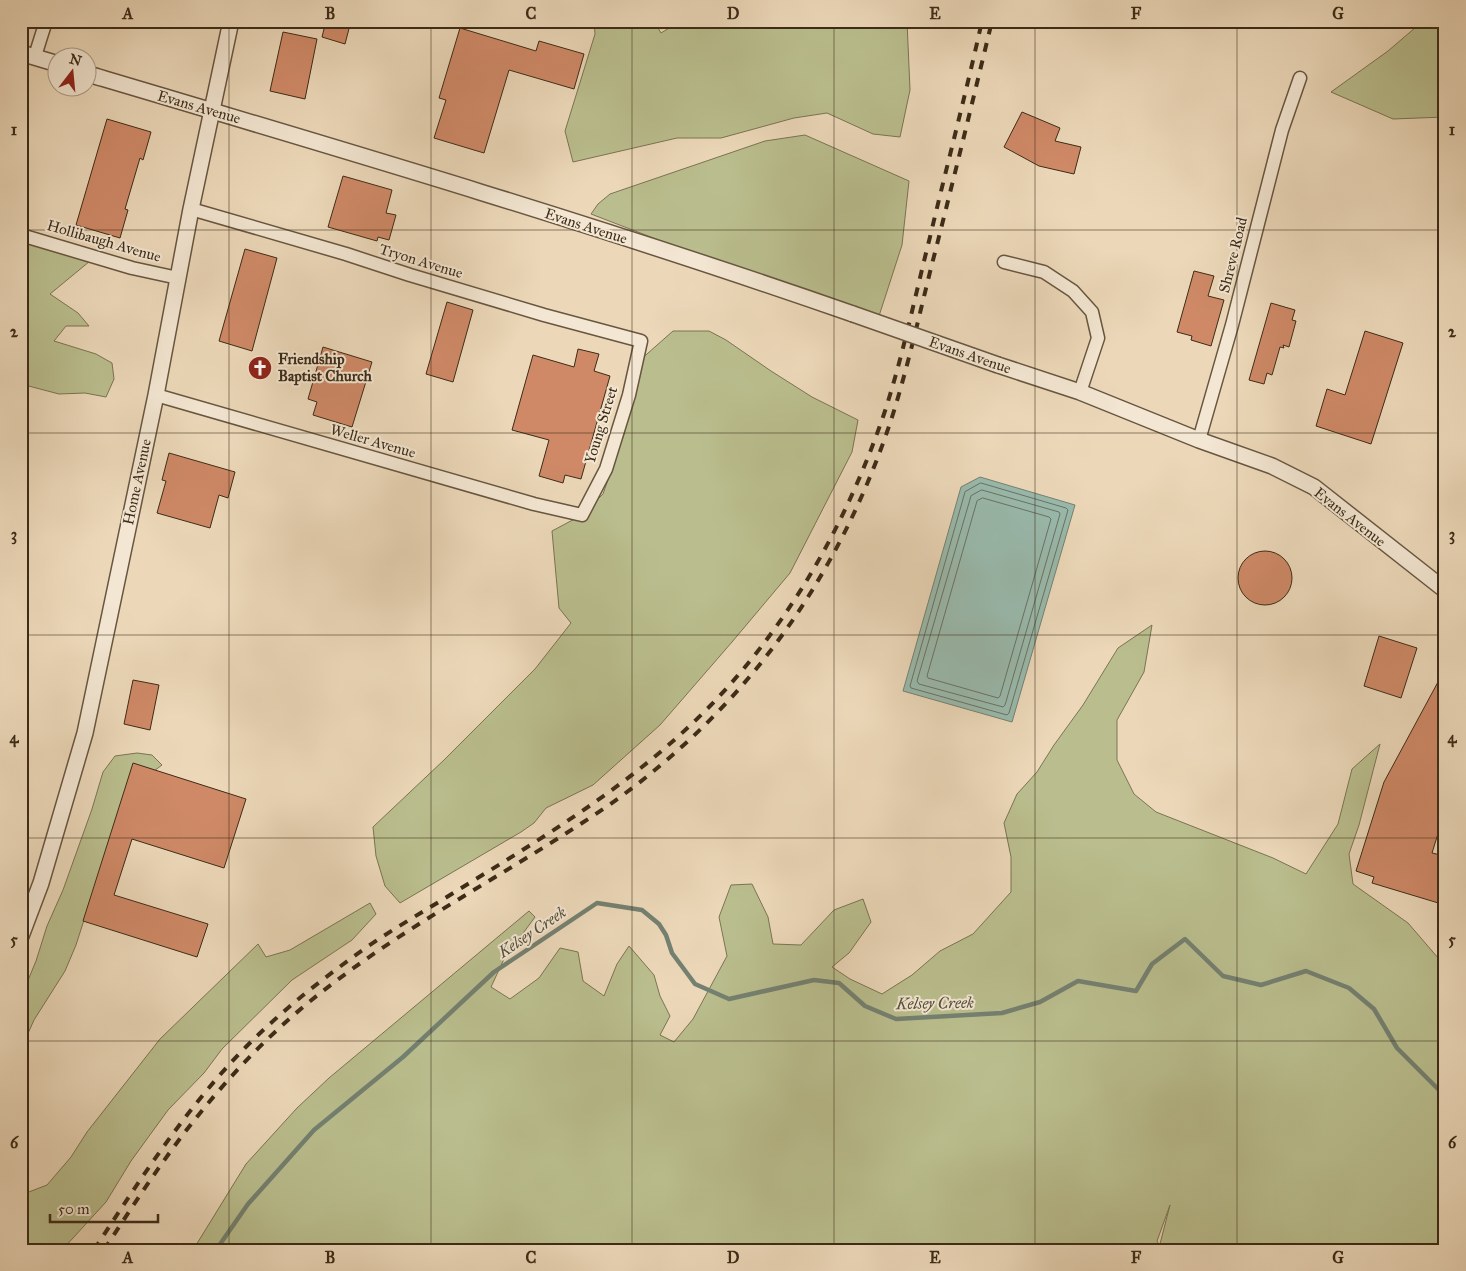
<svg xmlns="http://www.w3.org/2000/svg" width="1466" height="1271" viewBox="0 0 1466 1271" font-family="'IM FELL Great Primer',serif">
<rect width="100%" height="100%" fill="#ecd8b9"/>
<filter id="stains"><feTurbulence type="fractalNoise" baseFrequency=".004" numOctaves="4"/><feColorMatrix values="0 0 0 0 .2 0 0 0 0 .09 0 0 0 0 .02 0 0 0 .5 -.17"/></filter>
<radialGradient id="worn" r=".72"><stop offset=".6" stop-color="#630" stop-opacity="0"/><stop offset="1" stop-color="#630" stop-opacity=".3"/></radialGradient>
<g fill="#babe8e" stroke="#7b7452">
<polygon points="594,21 654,21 661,33 681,21 907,21 910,90 900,137 873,134 827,113 794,118 721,138 677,138 573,162 565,131 595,34"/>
<polygon points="1423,21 1445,21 1445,117 1393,119 1331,92 1388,51"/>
<polygon points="805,135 909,181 902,245 879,316 656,239 591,214 598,204 610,194 765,141"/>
<polygon points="21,241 90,261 50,294 78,313 89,326 66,326 54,341 96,354 112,363 114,379 106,397 85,393 59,394 21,384"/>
<polygon points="673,331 709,331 726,340 771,371 812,397 858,420 852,452 790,573 732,642 660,725 593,785 546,808 534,823 521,832 400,903 385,886 376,856 373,827 444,760 535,669 571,623 559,608 552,531 582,515 603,494 624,434 635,387 639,361"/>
<polygon points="1152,625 1144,672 1117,720 1117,760 1134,794 1156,812 1273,858 1306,874 1338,824 1352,769 1380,744 1359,825 1349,854 1353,884 1408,923 1445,966 1445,1250 1163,1250 1160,1244 1170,1205 1157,1241 1162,1250 193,1250 246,1164 297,1108 329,1078 529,911 535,917 504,959 491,987 510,999 539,978 560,948 578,952 583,981 604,996 617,964 629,946 654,975 660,996 670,1016 660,1035 674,1042 693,1019 727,956 719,917 731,885 752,884 768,917 773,944 801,945 834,910 863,899 871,922 849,953 832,967 850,979 882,994 912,975 940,951 973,934 1011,892 1011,857 1004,823 1017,794 1037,772 1054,745 1083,705 1118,648"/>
<polygon points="137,753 152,755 162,765 142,780 91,898 76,945 65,971 34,1020 21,1049 21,997 36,961 47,926 63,890 92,809 103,772 115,756"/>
<polygon points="370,903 376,914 352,940 292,980 222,1049 204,1073 168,1110 131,1161 106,1202 62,1250 21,1250 21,1195 47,1185 71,1157 87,1132 160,1039 258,944 266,957 290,950"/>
</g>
<polygon fill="#99baad" stroke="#748171" points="980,477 1075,505 1012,722 903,691 961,487"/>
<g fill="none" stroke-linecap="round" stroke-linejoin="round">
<g stroke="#6a7262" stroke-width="1">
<polygon points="981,483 1066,508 1068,510 1009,713 1007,715 911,688 910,686 965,492"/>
<polygon points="982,490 1059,512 1060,514 1005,705 1003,707 919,684 917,681 971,496"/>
<polygon points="983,498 1049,517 1051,519 1000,696 998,698 928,678 927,676 977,501"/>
</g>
<polyline stroke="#748171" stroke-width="4.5" points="216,1250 248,1204 314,1130 403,1057 494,972 597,903 642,910 659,924 666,935 672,953 695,984 729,999 814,980 839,983 865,1006 896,1019 1002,1013 1040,1002 1078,981 1136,991 1152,964 1185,939 1223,976 1261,985 1306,971 1349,988 1374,1009 1397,1048 1445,1096"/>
</g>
<g fill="#cf8967" stroke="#3c2b17">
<polygon points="326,21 351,21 345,44 322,37"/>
<polygon points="460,28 536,51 539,41 584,54 574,89 509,70 484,153 434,138 446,100 439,98"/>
<polygon points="283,32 317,39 305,99 270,91"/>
<polygon points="1022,112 1060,128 1055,141 1081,147 1074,174 1039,166 1004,147"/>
<polygon points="107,119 151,132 143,160 140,158 125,209 128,210 120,238 76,225"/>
<polygon points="343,176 392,190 386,213 396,215 389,240 378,237 377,241 328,227"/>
<polygon points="245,249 277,258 252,351 219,341"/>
<polygon points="1194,271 1214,276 1208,296 1224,300 1211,346 1191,340 1192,336 1177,332"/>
<polygon points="447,302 473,310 453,382 426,374"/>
<polygon points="1271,303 1295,310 1292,320 1296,321 1289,347 1283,345 1284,348 1280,347 1272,375 1267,373 1264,384 1249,380"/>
<polygon points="1365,331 1403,343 1371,444 1316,426 1327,389 1345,395"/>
<polygon points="323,347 372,362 352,427 313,415 317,402 308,399"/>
<polygon points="578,349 599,354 594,371 610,376 581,479 565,475 563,483 539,476 549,440 512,430 533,355 574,367"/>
<polygon points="169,453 235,472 228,498 219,495 210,528 157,513 166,481 162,480"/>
<circle cx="1265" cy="578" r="27"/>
<polygon points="1379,636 1417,648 1401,698 1364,686"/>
<polygon points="1445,669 1445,811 1432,853 1445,856 1445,905 1372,883 1374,877 1356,871 1384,782"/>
<polygon points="133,680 159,685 150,730 124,724"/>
<polygon points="133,763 246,799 224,868 132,839 114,895 208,924 197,957 83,921"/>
</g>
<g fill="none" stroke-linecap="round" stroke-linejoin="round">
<g stroke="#685640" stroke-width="15">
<g id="minor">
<polyline points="35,56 46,21"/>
<polyline points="21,235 132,268 178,278"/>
<polyline points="1004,262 1044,272 1073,291 1092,312 1098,338 1080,392"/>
<polyline points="156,395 534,504 582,515 606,469 629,395 641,341 544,315 410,275 346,254 191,209"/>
<polyline points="1199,440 1232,325 1282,130 1300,78"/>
</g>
</g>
<g stroke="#685640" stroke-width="18">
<g id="tertiary">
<polyline points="21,53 58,64"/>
<path d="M88,74C344,150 601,226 853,314"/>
<polyline points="998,365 1080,392 1199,440 1272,466 1314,487 1445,590"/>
<polyline points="21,936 41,883 85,733 156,395 191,209 231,21"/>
</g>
</g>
<use href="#minor" stroke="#f3e6d2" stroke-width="12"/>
<use href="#tertiary" stroke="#f3e6d2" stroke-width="15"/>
<g stroke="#3c2b17" stroke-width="4" stroke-dasharray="9 9" stroke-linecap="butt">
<path d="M94,1250C133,1190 172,1130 219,1076C257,1032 302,994 349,960C378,938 411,919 442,900C537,841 632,786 711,705C791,622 847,522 884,414C903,356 915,296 930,237C947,165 966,93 982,21"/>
<path d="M104,1250C130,1210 156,1170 185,1132C229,1075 278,1024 336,981C422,916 520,866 609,805C656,772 701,732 739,689C809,610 861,514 893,414C908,366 919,316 931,268C952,186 972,104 992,21"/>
</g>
<g stroke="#685640" stroke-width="18" stroke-linecap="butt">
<polyline id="tertiary-bridge" points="853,314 998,365"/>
</g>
<use href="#tertiary-bridge" stroke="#f3e6d2" stroke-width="15"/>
</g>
<path fill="none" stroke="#3c2b17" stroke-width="1" stroke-opacity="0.55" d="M229,21V1250M431,21V1250M632,21V1250M834,21V1250M1035,21V1250M1237,21V1250M21,230H1445M21,433H1445M21,635H1445M21,838H1445M21,1041H1445"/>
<defs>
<g id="church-disc" transform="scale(1.25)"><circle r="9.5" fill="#8f2418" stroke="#f3e6d2"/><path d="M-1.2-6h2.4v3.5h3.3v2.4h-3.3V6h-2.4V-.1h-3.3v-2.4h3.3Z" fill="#fff"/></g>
</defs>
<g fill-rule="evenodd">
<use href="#church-disc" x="260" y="368"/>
</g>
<g text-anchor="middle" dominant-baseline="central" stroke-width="4" stroke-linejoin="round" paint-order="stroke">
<g font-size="15" fill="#3c2b17" stroke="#f3e6d2">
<text transform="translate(199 107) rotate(16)">Evans Avenue</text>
<text transform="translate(586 226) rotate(18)">Evans Avenue</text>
<text transform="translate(104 241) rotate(16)">Hollibaugh Avenue</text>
<text transform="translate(1233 255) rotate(-76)">Shreve Road</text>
<text transform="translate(421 261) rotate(17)">Tryon Avenue</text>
<text transform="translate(970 355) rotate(19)">Evans Avenue</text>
<text transform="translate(601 425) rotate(-73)">Young Street</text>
<text transform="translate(373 441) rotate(16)">Weller Avenue</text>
<text transform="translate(137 482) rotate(-78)">Home Avenue</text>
<text transform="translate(1350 517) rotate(38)">Evans Avenue</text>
</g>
<g font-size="15" font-weight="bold" fill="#3c2b17" stroke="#f3e6d2" text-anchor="start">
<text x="278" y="359">Friendship<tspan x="278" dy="17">Baptist Church</tspan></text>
</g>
<g font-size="16" font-style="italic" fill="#534f3c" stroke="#f3e6d2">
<text transform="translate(532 932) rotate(-34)">Kelsey Creek</text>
<text transform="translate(935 1003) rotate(-1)">Kelsey Creek</text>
</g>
</g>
<rect width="1466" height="1271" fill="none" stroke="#ecd8b9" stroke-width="55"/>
<g transform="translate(72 72) rotate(16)"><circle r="24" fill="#f3e6d2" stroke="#aa9b87"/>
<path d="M0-4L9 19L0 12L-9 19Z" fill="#8f2418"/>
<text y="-8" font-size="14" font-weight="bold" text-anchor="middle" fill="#3c2b17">N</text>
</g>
<path d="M50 1214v8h108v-8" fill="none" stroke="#3c2b17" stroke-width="2.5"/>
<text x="58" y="1214" font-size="15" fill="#3c2b17" stroke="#f3e6d2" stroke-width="4" paint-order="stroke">50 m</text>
<rect x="28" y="28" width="1410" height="1216" fill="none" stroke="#3c2b17" stroke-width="2"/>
<g font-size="16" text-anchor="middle" font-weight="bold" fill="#3c2b17">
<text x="128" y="19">A</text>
<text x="330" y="19">B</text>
<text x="531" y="19">C</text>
<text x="733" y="19">D</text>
<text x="935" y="19">E</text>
<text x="1136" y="19">F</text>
<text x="1338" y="19">G</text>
<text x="14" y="135">1</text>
<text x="1452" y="135">1</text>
<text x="14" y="337">2</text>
<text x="1452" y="337">2</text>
<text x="14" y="540">3</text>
<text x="1452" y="540">3</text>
<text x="14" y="743">4</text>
<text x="1452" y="743">4</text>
<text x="14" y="945">5</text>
<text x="1452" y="945">5</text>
<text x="14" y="1148">6</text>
<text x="1452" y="1148">6</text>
<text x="128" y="1263">A</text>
<text x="330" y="1263">B</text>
<text x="531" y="1263">C</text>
<text x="733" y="1263">D</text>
<text x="935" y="1263">E</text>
<text x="1136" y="1263">F</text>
<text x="1338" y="1263">G</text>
</g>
<rect width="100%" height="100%" filter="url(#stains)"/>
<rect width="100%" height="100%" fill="url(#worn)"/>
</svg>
